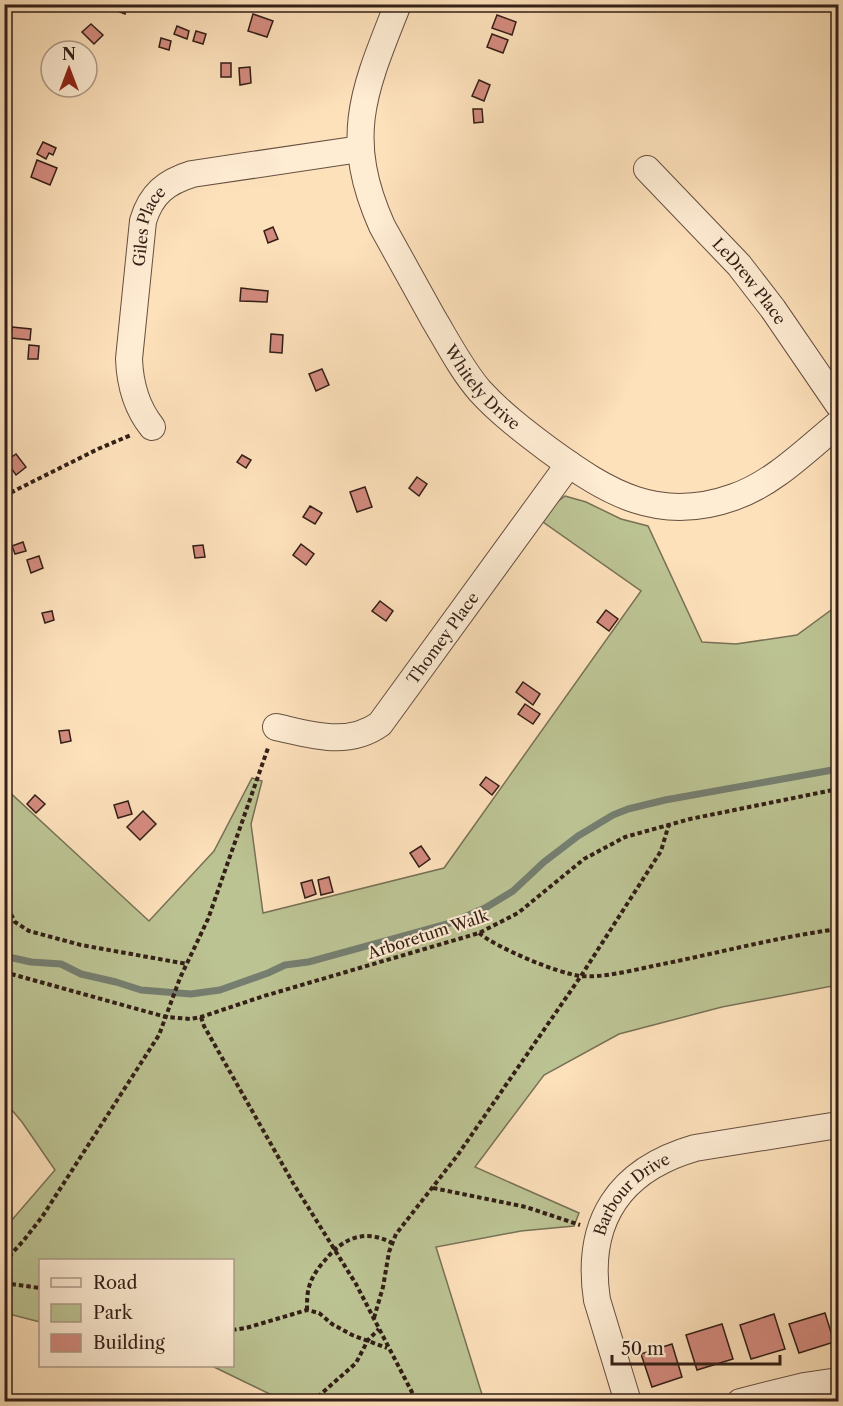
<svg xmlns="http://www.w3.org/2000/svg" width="843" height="1406" viewBox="0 0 843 1406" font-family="'Libre Caslon Text',serif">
<rect width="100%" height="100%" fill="#fde1bb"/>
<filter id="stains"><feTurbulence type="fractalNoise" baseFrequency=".00333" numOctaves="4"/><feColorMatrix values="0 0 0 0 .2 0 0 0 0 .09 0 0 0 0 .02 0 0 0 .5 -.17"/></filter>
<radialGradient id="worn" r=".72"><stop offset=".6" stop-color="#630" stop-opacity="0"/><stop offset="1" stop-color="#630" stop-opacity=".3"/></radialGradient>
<polygon fill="#bcc393" stroke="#787155" stroke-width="1.5" points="565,496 586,502 621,519 648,526 702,642 736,644 797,635 838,605 838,985 722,1007 619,1034 544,1075 475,1167 579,1213 574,1226 521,1231 436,1247 484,1401 284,1401 212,1366 232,1366 232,1260 40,1260 40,1322 5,1313 5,1228 55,1170 22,1122 5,1102 5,788 149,921 214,851 252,778 262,781 251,824 263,913 444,868 641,591 543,522 557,502"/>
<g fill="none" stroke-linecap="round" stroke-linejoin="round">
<polyline stroke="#757e70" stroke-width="7" points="4,956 31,962 61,964 81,974 116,982 141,990 191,994 220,990 268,973 285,965 308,962 450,923 485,908 513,891 544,862 578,836 613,815 628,809 665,800 838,769"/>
</g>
<g fill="#d48b7f" stroke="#331f17" stroke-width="1.5">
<polygon points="112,4 128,4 125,14 110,8"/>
<polygon points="253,14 273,21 267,37 248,31"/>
<polygon points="497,15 516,22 512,35 492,28"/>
<polygon points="91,24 103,35 94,44 82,32"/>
<polygon points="177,26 189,31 187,39 174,34"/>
<polygon points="196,31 206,34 203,44 193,41"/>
<polygon points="492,34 508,40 503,53 487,47"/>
<polygon points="161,38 171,41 169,50 159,47"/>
<rect x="221" y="63" width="10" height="14"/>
<polygon points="250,67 251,83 240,85 239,68"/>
<polygon points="479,80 490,85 484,101 472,96"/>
<polygon points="473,109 482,109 483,122 474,123"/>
<polygon points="43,142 56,148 53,155 49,153 46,159 37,154"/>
<polygon points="37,160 57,168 50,185 31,177"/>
<polygon points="273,227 278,239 268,243 264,231"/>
<polygon points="241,288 268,291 267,302 240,301"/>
<polygon points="12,327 31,329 30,340 11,338"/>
<polygon points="271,334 283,335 282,353 270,352"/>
<polygon points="29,345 39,346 38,359 28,359"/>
<polygon points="322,369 329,385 316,391 309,374"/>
<polygon points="16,454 26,467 16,475 6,461"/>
<polygon points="242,455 251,460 246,468 237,462"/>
<polygon points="417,477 427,484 419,496 409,488"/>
<polygon points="365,487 372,507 357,512 350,492"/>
<polygon points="310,506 322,513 315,524 303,517"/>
<polygon points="23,542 26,551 15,554 12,546"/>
<polygon points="301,544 314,554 306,565 293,555"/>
<polygon points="203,545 205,557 195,558 193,546"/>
<polygon points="39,556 43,568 31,573 27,560"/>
<polygon points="380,601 393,611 386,621 372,611"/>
<polygon points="606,610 618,619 609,631 597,622"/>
<polygon points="52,611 54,620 45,623 42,613"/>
<polygon points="523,682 540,694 533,705 516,692"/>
<polygon points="525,704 540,714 533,724 518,714"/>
<polygon points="69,730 71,741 61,743 59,731"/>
<polygon points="486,777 499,786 492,795 480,785"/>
<polygon points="35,795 45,804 36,813 27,804"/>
<polygon points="128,801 132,814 118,818 114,805"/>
<polygon points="143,811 156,824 140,840 127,827"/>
<polygon points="421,846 430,859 419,867 410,853"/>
<polygon points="329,877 333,892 321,895 318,880"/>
<polygon points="312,880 316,894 305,898 301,883"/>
<polygon points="825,1313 834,1342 799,1353 789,1324"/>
<polygon points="774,1314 785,1349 751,1359 740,1325"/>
<polygon points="722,1324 733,1359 697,1370 686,1335"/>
<polygon points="672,1344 682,1377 652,1387 641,1354"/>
</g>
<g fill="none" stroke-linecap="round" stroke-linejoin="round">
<g stroke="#665040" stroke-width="28">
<g id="minor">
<path id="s1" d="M398,4C364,90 342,136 382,226C399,257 416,287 433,318C448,343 461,369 480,391C500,413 525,432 549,450C608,493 659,524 734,497C774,483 806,450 838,424"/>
<path id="s2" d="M647,169L739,265L773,309L838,404"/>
<path id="s3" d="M152,427C136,407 130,385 129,359L143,221C151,194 166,182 192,174L360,149"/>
<path id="s4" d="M276,727C312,735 348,747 380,724L569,464"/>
<path id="s5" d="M628,1402L597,1300C585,1221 619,1170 695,1148L838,1125"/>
<polyline points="740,1402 804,1386 838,1381"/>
</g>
</g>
<g stroke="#331f17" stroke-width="4" stroke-dasharray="4.5 3" stroke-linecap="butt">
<polyline points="4,496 98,449 131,435"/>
<polyline points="4,901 15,922 29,931 81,945 187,964"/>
<path d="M479,933C497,948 557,973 580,976C605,978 633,970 658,965C718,953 778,937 838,929"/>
<polyline points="4,972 166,1017 190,1019 201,1017 264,996 479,933 518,913 584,859 625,837 690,819 838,789"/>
<polyline points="201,1017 204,1026 293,1183 356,1284 417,1402"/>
<polyline points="433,1188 526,1207 580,1225"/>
<polyline points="4,1262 24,1240 42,1217 159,1035 180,978 208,919 268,748"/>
<polyline points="4,1283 40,1288"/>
<path d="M307,1310C307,1302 307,1294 309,1287C312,1276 319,1267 326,1259C344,1237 366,1229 392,1243"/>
<polyline points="374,1318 383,1287 389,1252 396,1234 457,1156 581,976 661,851 669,824"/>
<polyline points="232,1330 246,1328 307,1310 319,1313 332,1324 352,1335 387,1348"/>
<polyline points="312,1402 356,1363 368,1340 379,1329"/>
</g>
<use href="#minor" stroke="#feecd3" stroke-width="26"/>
</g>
<g text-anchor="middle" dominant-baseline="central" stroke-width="4.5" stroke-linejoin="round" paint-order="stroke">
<g font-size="16" fill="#331f17" stroke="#feecd3">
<text stroke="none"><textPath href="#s3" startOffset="208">Giles Place</textPath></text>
<text stroke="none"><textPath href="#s2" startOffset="152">LeDrew Place</textPath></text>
<text stroke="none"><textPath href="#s1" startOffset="422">Whitely Drive</textPath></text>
<text stroke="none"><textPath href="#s4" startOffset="214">Thomey Place</textPath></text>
<text transform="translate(428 934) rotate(-18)">Arboretum Walk</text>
<text stroke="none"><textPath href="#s5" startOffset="226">Barbour Drive</textPath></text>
</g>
</g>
<rect width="843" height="1406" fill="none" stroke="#fde1bb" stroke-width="24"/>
<rect x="6" y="6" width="831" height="1394" fill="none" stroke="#331f17" stroke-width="3"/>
<rect x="12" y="12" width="819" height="1382" fill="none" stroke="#331f17" stroke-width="1.5"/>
<rect x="39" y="1259" width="195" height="108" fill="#feecd3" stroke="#ad9a88" stroke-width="1.5"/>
<rect x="51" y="1278" width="30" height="9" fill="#feecd3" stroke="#ad9a88" stroke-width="1.5"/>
<text x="93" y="1289" font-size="18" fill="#331f17">Road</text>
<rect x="51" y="1304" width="30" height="18" fill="#bcc393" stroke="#ad9a88" stroke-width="1.5"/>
<text x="93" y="1319" font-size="18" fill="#331f17">Park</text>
<rect x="51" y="1334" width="30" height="18" fill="#d48b7f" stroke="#ad9a88" stroke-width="1.5"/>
<text x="93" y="1349" font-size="18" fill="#331f17">Building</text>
<g transform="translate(69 69)"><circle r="28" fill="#feecd3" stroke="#ad9a88" stroke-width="1.5"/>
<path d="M0-4.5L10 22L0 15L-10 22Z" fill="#8f2418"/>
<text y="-9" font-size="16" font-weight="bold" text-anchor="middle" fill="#331f17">N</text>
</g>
<path d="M612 1355v9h168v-9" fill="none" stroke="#331f17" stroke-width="3"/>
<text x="621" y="1355" font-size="18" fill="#331f17" stroke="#feecd3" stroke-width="4.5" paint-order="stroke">50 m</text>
<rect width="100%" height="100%" filter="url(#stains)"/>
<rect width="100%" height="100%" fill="url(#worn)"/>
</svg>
